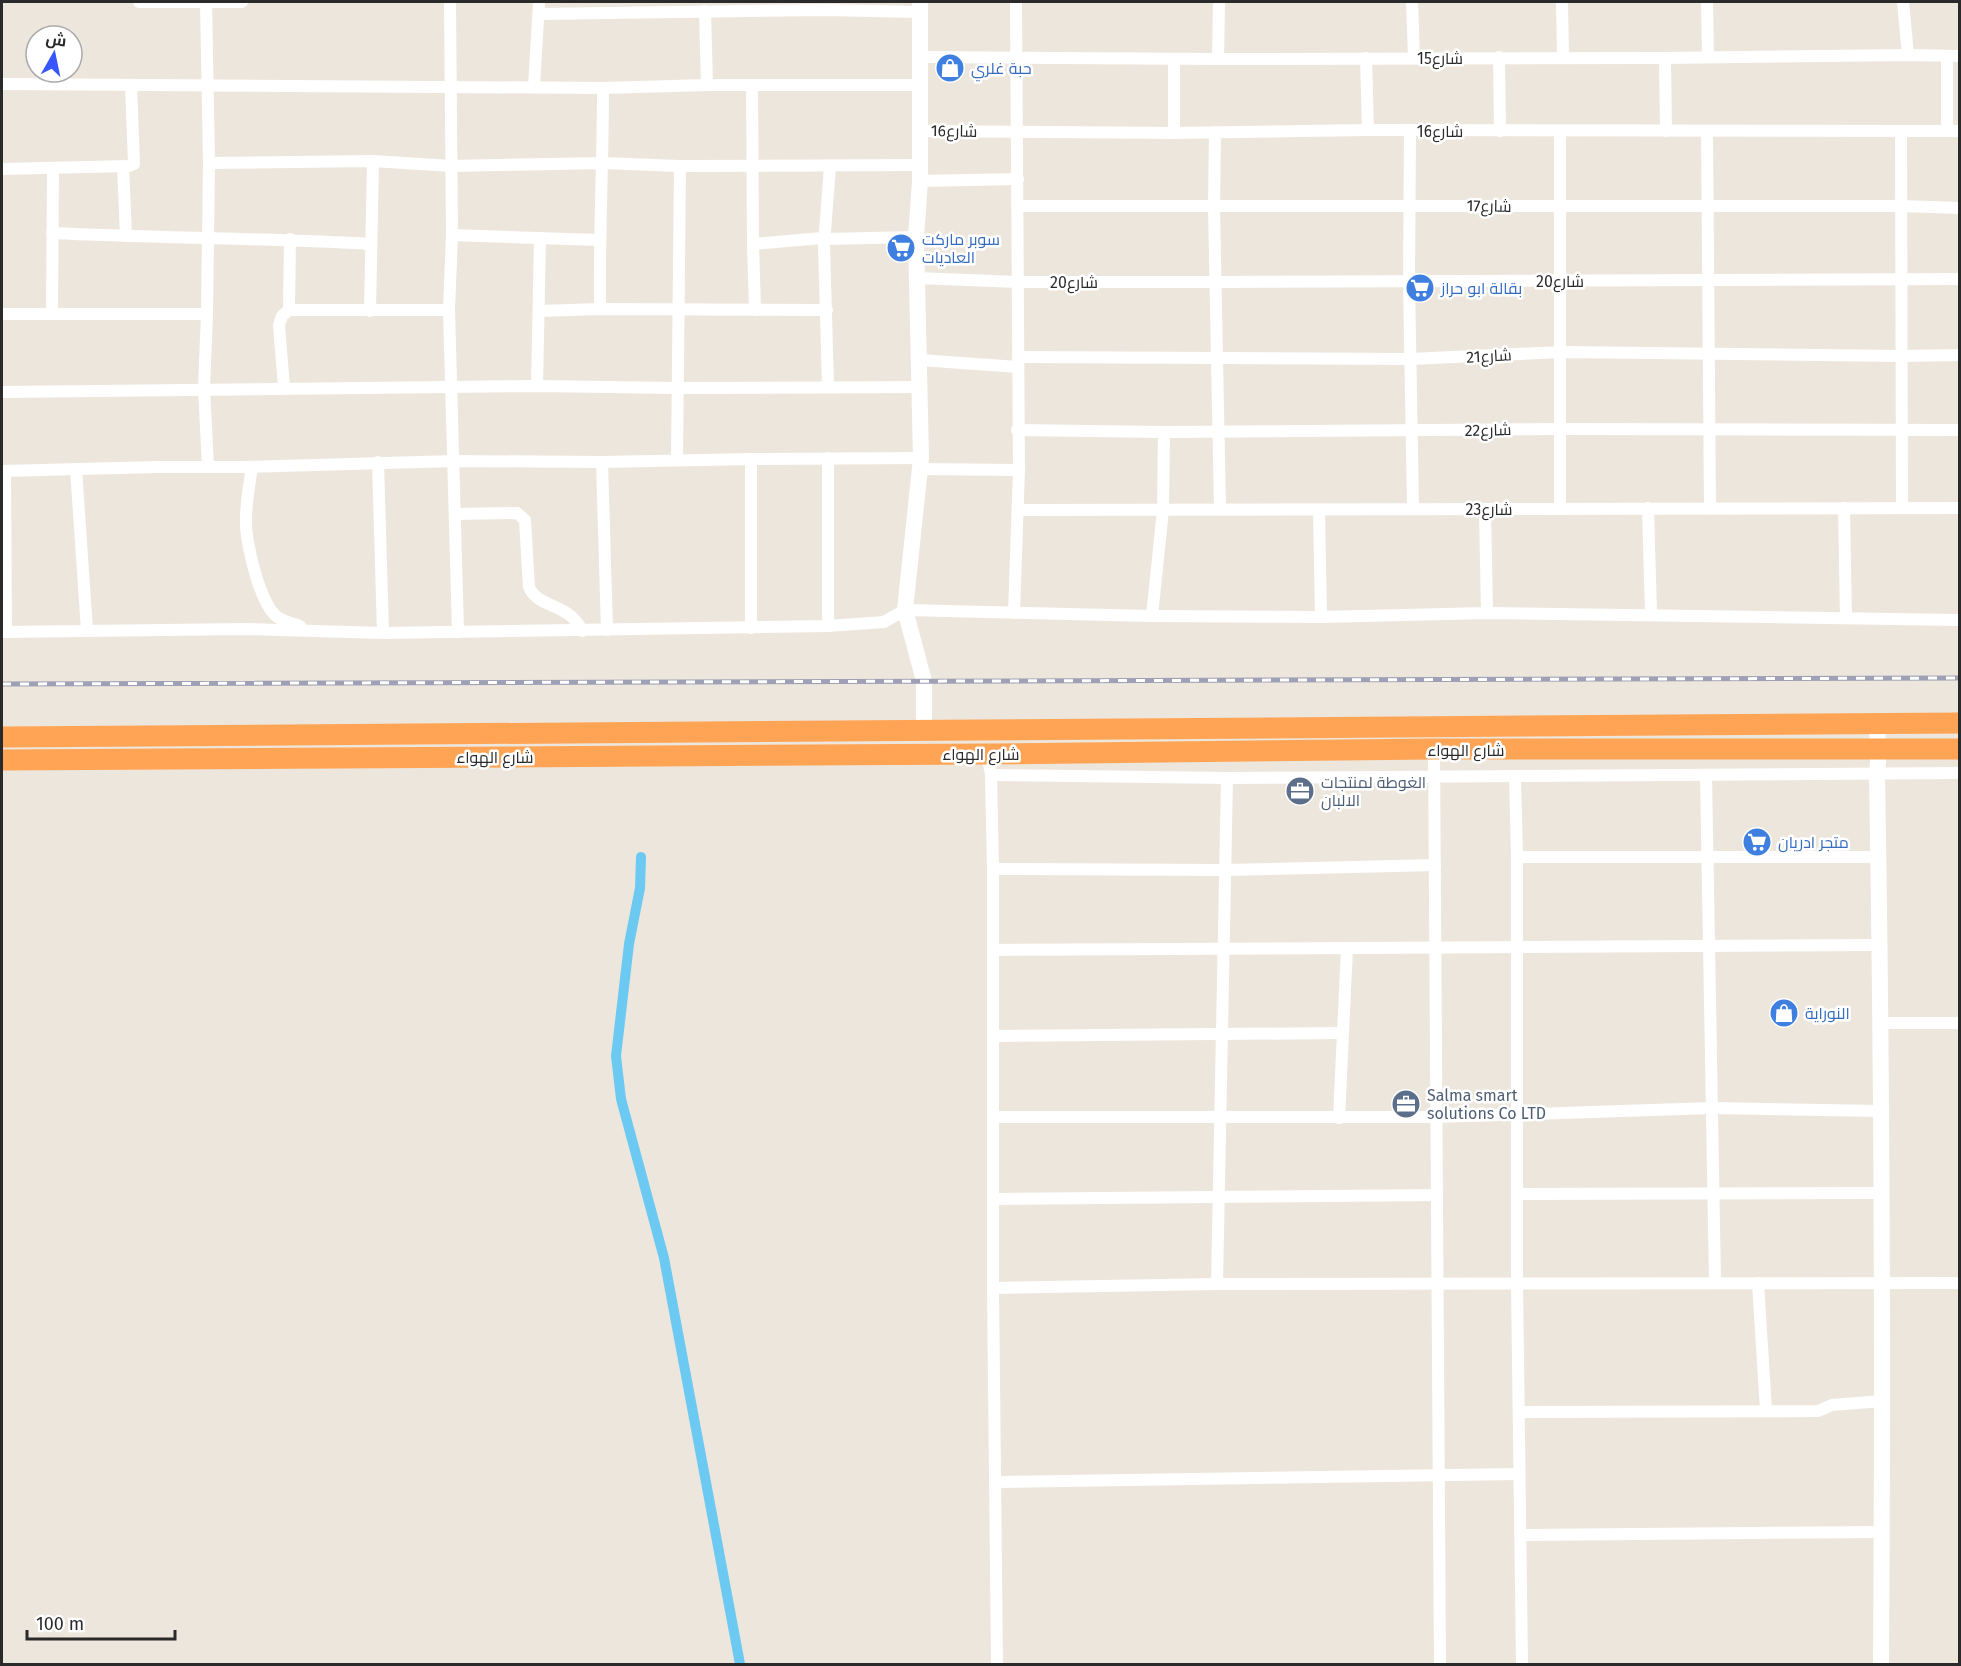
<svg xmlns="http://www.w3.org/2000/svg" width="1961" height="1666" viewBox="0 0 1961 1666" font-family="'Fira Sans',Cairo,sans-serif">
<rect width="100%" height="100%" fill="#ede6dc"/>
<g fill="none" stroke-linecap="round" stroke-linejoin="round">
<polyline stroke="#6ccaf2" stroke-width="10" points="641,857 640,888 629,944 616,1056 621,1099 664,1258 740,1664"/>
<g stroke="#fff" stroke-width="12">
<polyline points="139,2 242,2"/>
<polyline points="206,2 209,163 207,314 204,388 208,467"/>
<polyline points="450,2 452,235 449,310 458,632"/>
<polyline points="1412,2 1414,58"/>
<polyline points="1562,2 1563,58"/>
<polyline points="1707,2 1708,57"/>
<polyline points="1903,2 1908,55"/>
<polyline points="705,11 707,85"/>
<polyline points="539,14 824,10 920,12"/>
<polyline points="1947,56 1947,131"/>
<polyline points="920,57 1218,59 1665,58 1908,55 1960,56"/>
<polyline points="1499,57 1500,131"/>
<polyline points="1366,58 1368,130"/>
<polyline points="1665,58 1666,131"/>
<polyline points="1218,59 1219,2"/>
<polyline points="2,84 603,88 707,85 920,85"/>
<polyline points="752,85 753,244 755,310"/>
<polyline points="534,87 539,2"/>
<polyline points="920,131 1174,133 1368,130 1960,131"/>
<polyline points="1410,131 1409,282 1413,508"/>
<polyline points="1560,131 1560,508"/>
<polyline points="1707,131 1710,508"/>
<polyline points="1215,132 1214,207 1220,509"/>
<polyline points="1901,132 1902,507"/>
<polyline points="1174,133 1174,59"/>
<polyline points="209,163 373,161 451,166 603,163 680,166 920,165"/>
<polyline points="123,166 126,236"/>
<polyline points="2,169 129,166 134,164 131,85"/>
<polyline points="920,181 1018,179"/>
<polyline points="1018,206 1901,206 1960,208"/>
<path d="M52,233C158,238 264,238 371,244"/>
<polyline points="452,235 599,240"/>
<polyline points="753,244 822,238 825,239 916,237"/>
<polyline points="918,278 1017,282 1216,282 1960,279"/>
<path d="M600,309C599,235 603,162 603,88"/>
<polyline points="289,310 290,239"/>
<polyline points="370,311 373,161"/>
<polyline points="539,311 600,309 827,310"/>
<polyline points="52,313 53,168"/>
<polyline points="2,314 207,314"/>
<polyline points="1018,357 1410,359 1561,352 1902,356 1960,355"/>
<polyline points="920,360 1018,367"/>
<polyline points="537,386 540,238"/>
<polyline points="828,386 824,245 830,166"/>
<polyline points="284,388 279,325 282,316 289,310 449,310"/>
<polyline points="2,392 537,386 677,388 921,387"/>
<polyline points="1017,430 1164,432 1561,429 1960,430"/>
<polyline points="751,459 751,628"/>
<polyline points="677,460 680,166"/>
<polyline points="378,462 383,633"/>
<polyline points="602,462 607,630"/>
<path d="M252,467C249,487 245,507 246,527C248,549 259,599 275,615C281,621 292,623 300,626"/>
<polyline points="76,469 87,630"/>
<polyline points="920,469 1019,470"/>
<polyline points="2,471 157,467 244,467 454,461 602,462 751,459 921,458"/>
<polyline points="5,471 6,632"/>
<polyline points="1648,508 1651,614"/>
<polyline points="1844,508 1846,618"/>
<polyline points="1485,509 1487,613"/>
<polyline points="1018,510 1960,508"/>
<polyline points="1319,510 1321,617"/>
<path d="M455,514L517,513L525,520L529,587C538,609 569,602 582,631"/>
<polyline points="1014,613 1019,470 1016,2"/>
<polyline points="1152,616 1163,510 1164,432"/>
<polyline points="828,626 828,458"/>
<polyline points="2,632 244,629 383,633 828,626 884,622 905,610 1152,616 1321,617 1487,613 1960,620"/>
<polyline points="1434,749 1440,1664"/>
<polyline points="987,754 991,775 993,869 993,1288 997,1664"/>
<polyline points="991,775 1227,778 1960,773"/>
<polyline points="1706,775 1715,1283"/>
<polyline points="1515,776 1517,857 1517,1284 1522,1664"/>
<polyline points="1517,857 1878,857"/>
<polyline points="993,869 1225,870 1435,865"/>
<polyline points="993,950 1880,945"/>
<polyline points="1880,1023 1960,1023"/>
<polyline points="993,1036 1343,1033"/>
<polyline points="993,1117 1436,1117 1712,1108 1881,1111"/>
<polyline points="1339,1118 1347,948"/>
<polyline points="1517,1194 1881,1193"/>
<polyline points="993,1199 1437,1195"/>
<polyline points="1758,1283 1766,1410"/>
<polyline points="1217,1284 1227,778"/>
<polyline points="993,1288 1217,1284 1960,1283"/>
<polyline points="1519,1412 1818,1411 1832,1405 1882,1401"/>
<polyline points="995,1482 1519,1474"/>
<polyline points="1520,1535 1882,1532"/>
</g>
<g stroke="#fff" stroke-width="16">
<polyline points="920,2 920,181 916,237 921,458 905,610 924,681 924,730"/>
<path d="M1876,724L1879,750L1877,774C1882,1070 1883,1368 1881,1664"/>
</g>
<g stroke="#ffa455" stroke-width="21">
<polyline points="2,737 1960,723"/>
<polyline points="2,760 987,754 1434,749 1960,749"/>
</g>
<g stroke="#9ea1b5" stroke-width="5">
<polyline id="rail" points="2,684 1960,678"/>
</g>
<use href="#rail" stroke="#fff" stroke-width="3" stroke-dasharray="9" stroke-linecap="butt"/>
</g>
<defs>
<g id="shop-disc" transform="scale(1.5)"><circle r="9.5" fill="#3f7fe0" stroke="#fff"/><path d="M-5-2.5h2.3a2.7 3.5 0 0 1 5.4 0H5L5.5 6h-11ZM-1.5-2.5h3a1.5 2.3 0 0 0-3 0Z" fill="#fff"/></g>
<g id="supermarket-disc" transform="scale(1.5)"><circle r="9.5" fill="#3f7fe0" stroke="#fff"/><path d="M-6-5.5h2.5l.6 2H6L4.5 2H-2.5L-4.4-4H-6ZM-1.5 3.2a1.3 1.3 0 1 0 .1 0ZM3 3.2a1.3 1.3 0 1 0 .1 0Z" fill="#fff"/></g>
<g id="office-disc" transform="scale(1.5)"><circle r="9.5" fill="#5c6f8a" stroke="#fff"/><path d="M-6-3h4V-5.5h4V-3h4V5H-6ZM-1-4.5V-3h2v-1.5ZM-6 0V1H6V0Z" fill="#fff"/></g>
</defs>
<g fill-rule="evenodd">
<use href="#shop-disc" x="950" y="68"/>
<use href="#supermarket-disc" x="901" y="248"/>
<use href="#supermarket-disc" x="1420" y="288"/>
<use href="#office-disc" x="1300" y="791"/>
<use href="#supermarket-disc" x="1757" y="842"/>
<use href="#shop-disc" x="1784" y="1013"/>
<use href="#office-disc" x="1406" y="1104"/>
</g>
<g text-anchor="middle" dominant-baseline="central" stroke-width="5" stroke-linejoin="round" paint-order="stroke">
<g font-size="16" fill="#2a2a2a" stroke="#fff">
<text x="1440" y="58">شارع15</text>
<text transform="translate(954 131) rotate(1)">شارع16</text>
<text x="1440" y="131">شارع16</text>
<text transform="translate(1489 206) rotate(1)">شارع17</text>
<text x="1560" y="281">شارع20</text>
<text x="1074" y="282">شارع20</text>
<text transform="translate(1489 356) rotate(-3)">شارع21</text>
<text transform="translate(1488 430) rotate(-1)">شارع22</text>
<text x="1489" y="509">شارع23</text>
<text x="1466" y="750">شارع الهواء</text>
<text x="981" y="754">شارع الهواء</text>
<text x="495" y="757">شارع الهواء</text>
</g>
<g font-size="16" fill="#366cbe" stroke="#fff" text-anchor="start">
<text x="971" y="68">حبة غلري</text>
<text x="922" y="239">سوبر ماركت<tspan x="922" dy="18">العاديات</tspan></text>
<text x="1441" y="288">بقالة ابو حراز</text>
<text x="1778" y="842">متجر ادريان</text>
<text x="1805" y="1013">النوراية</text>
</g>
<g font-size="16" fill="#4e5e75" stroke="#fff" text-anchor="start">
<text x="1321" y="782">الغوطة لمنتجات<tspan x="1321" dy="18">الالبان</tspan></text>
<text x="1427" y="1095">Salma smart<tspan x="1427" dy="18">solutions Co LTD</tspan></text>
</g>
</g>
<rect width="1961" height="1666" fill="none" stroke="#2a2a2a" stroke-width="6"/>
<g transform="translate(54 54) rotate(9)"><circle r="28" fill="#ffffff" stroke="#aaaaaa" stroke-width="1.5"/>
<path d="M0-4.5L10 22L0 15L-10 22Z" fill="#3756fe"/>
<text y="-9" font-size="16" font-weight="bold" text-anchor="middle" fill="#2a2a2a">ش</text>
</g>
<path d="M27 1630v9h148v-9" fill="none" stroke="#2a2a2a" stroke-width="3"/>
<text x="36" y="1630" font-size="18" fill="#2a2a2a" stroke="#ffffff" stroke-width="4.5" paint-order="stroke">100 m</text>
</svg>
